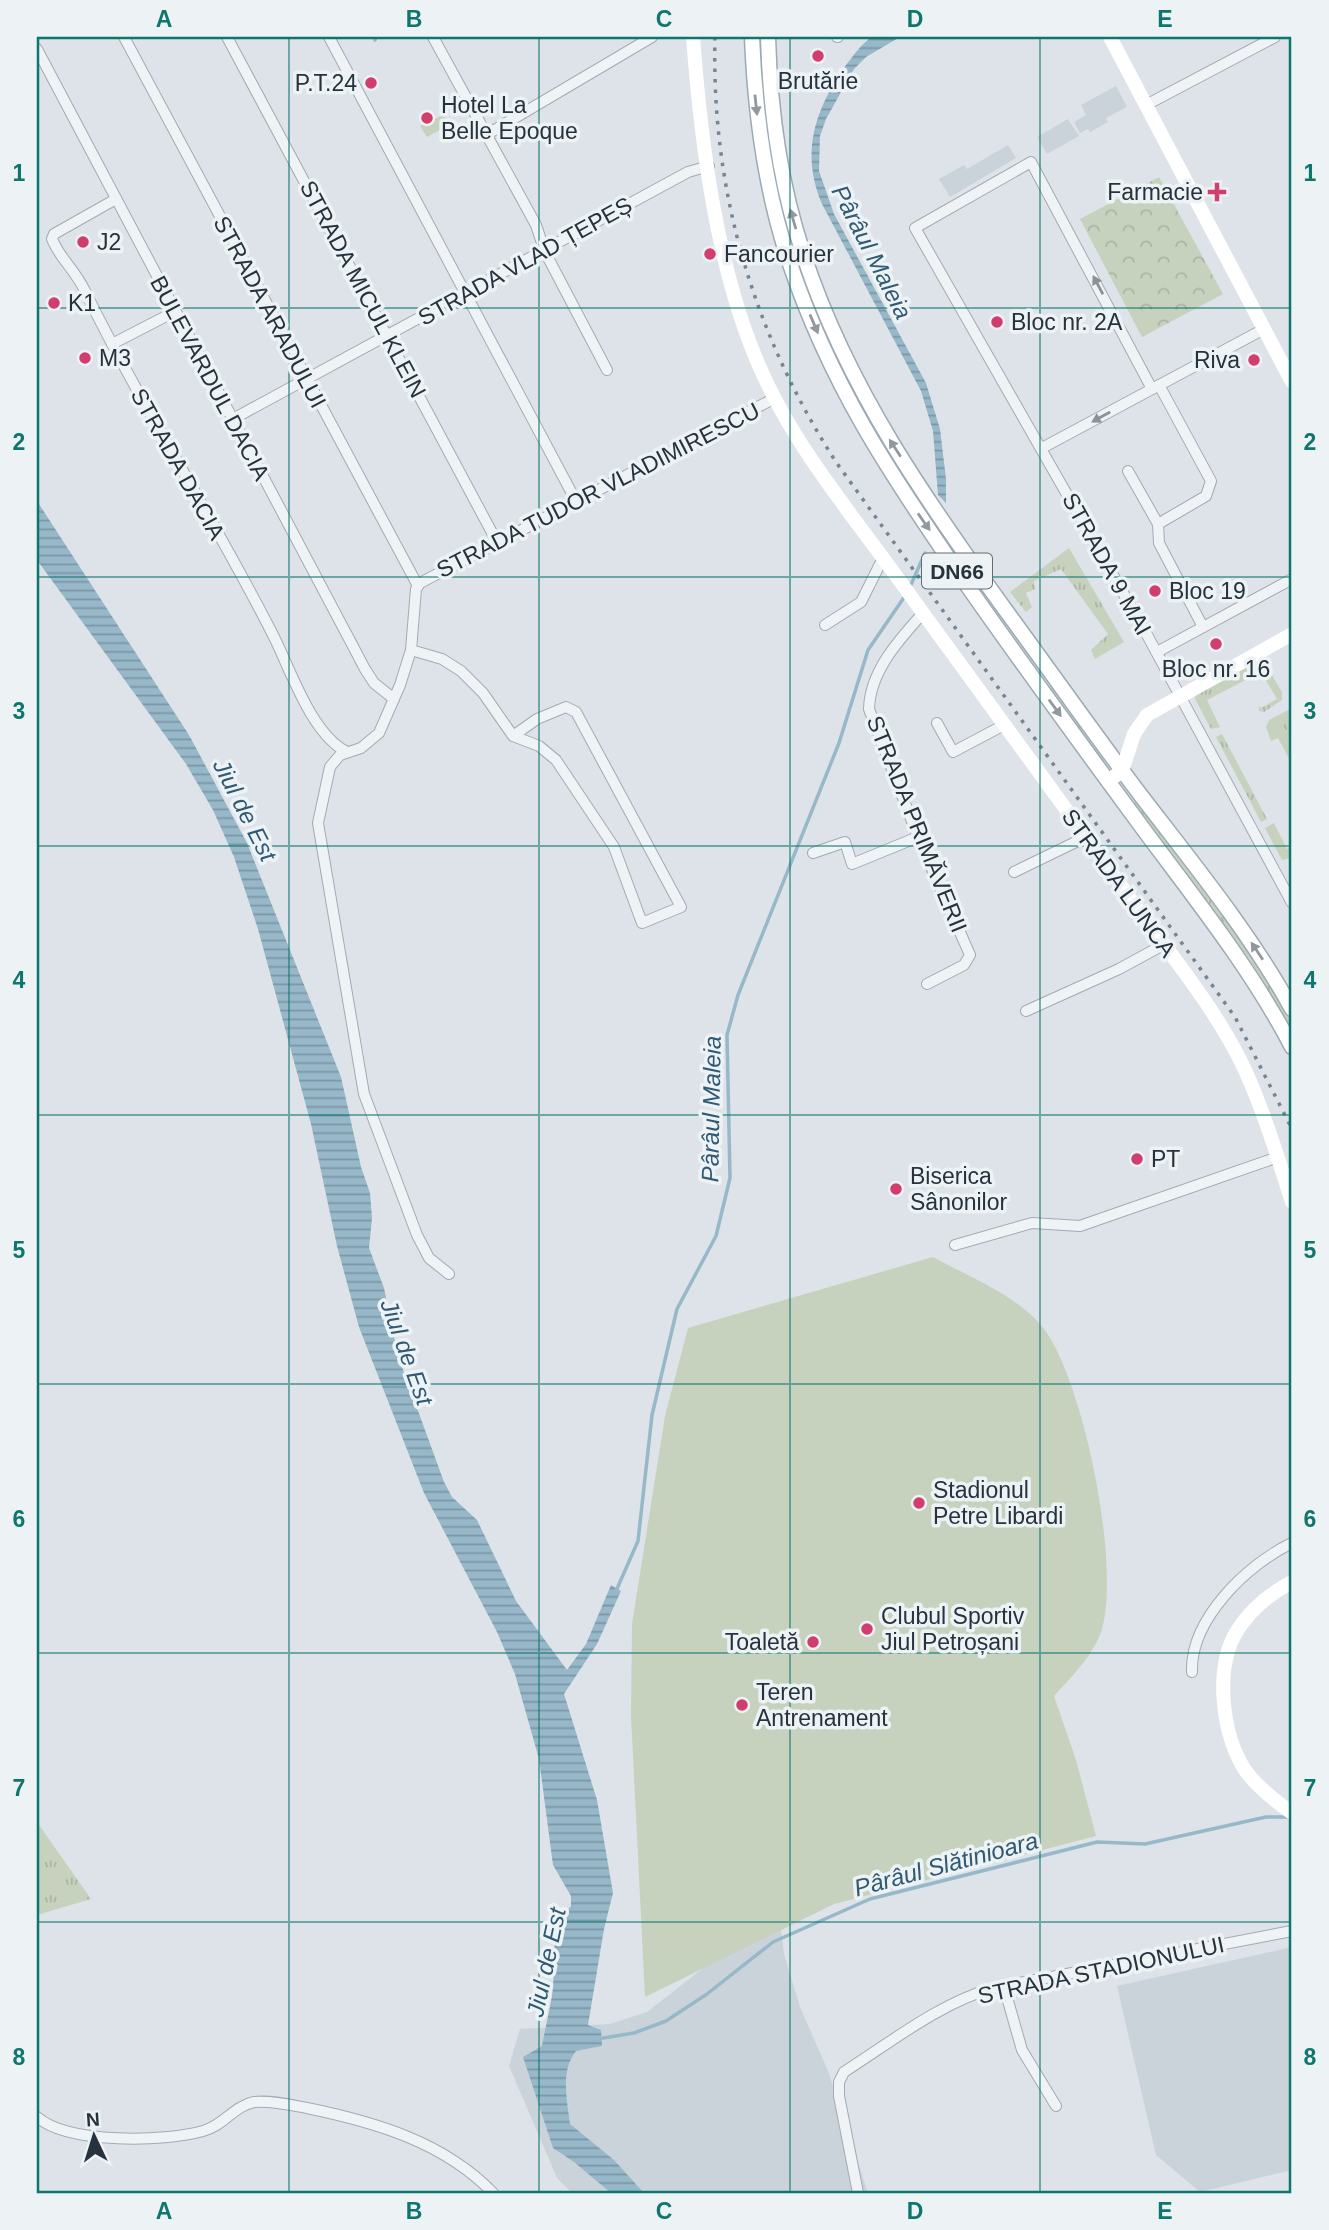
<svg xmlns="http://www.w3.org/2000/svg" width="1329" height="2230" viewBox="0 0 1329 2230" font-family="Arial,sans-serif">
<defs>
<pattern id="grass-tufts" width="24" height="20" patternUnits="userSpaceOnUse" patternTransform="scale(1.75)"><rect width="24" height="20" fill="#c6d2be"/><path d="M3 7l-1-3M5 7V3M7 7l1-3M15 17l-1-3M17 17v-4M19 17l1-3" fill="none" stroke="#aab5a4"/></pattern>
<pattern id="park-crowns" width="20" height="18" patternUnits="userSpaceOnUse" patternTransform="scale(1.75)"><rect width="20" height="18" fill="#c6d2be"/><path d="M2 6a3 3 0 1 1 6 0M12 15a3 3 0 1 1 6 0" fill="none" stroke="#aab5a4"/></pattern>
<pattern id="water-rules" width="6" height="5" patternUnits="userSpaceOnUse" patternTransform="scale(1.75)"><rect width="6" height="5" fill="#97b8c9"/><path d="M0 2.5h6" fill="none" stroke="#7b96a5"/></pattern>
</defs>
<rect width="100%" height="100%" fill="#dde3e8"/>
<g fill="#cbd3da">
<polygon points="1116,86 1127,107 1106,118 1108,122 1090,132 1088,129 1080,133 1074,122 1086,115 1081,105"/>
<polygon points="1068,119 1079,136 1047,154 1037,137"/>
<polygon points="1008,145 1016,158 950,197 939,179 964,165 967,169"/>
<polygon points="781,1928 784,1954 800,2007 828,2071 868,2193 572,2193 557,2178 509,2066 520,2029 610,2024 647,2012 738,1941"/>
<polygon points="1292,1947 1292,2170 1200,2192 1156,2155 1117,1986"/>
</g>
<g fill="url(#grass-tufts)">
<path d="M758,37H762C767,101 770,164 788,226C805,290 835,349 857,411C837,363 813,316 797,268C772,192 763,116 758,37Z"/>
<polygon points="443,115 448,120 447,126 427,137 420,126"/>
<polygon points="1069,548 1124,642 1095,659 1091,650 1108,634 1061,569 1034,581 1035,589 1026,593 1032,607 1026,612 1010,592"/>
<polygon points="1261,658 1282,692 1282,700 1264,712 1259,711 1259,706 1261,708 1277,699 1261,672 1207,700 1220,727 1211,729 1195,699 1196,693"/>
<polygon points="1052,684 1107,758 1103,761 1049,686"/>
<polygon points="1292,708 1292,764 1278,738 1271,741 1266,727 1269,720"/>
<polygon points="1222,734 1267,819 1261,822 1216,737"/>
<polygon points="1137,800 1255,959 1292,1024 1292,1034 1249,959 1133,803"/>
<polygon points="1274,823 1287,849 1292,847 1291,858 1282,860 1265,828"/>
<polygon points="37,1822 91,1899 37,1915"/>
</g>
<polygon fill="url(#park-crowns)" points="1159,177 1223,294 1142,337 1080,219"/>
<path fill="#c6d2be" d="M933,1257C969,1277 1019,1296 1044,1329C1084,1382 1122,1569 1101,1632C1093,1655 1070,1679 1054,1696L1076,1760L1096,1836L834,1904L645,1997L631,1716L632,1624L665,1416L688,1328Z"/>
<g fill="url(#water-rules)">
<path d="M872,37H900L866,57L854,69L826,119L820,136L819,171L834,214L926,383L940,429L946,479V503L938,495L933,431L921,391L822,204C800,153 815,109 846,65C854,55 861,44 872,37Z"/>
<path d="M37,501L189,735L247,843L341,1077L361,1167L370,1193L372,1218L369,1248L384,1288L398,1356L444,1482L452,1497L477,1520L516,1601L567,1670L586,1644L611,1585L621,1591L597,1644L564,1694L597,1800L613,1893L604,1929L588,2025L601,2030L602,2046L576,2051C560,2071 567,2100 570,2124L614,2160L644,2193H611L574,2162L553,2148L523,2057L542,2046C545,2029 549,2013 552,1996C557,1963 547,1933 571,1906V1896L553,1865L539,1759L515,1674L497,1632L424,1493L359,1327L337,1246L311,1124L258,929L234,857L213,810L186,764L37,560Z"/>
</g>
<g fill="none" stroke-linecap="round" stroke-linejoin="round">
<g stroke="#97b8c9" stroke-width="3.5">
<polyline points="375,40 376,37"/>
<polyline points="909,589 925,553"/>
<polyline points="616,1591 638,1541 652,1415 677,1309 716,1236 730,1178 727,1035 738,995 839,743 868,650 905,596"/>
<polyline points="597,2039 634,2033 666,2021 707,1994 773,1942 870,1899 1097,1842 1145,1844 1266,1817 1290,1817"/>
</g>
<g stroke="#a2abb2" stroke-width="12">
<g id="street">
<polyline points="124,37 418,586"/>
<polyline points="227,37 497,542"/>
<polyline points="329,37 576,501"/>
<polyline points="433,37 536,225 545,252 607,370"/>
<polyline points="837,37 838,37"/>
<polyline points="37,49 365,669 374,683 394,699"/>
<polyline points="1146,105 1275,37"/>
<polyline points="486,135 652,37"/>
<path d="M116,199L54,234L52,239C60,259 74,268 85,291C143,409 215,520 274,637C291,671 312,735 347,752"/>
<polyline points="112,344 174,312"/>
<polyline points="1152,389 1031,162 915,228 1146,633 1292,903"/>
<polyline points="231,420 688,172 709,166"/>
<polyline points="1042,448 1264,329"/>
<polyline points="1128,471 1158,524 1159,543 1203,627"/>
<polyline points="1158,524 1206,496 1211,481 1159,385"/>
<path d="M923,613C899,640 870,671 869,709L918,837L970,955L964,965L927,984"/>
<polyline points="825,625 861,602 883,558"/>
<polyline points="411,650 400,685 379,733 361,748 340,755 330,767 318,823 364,1094 417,1235 429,1258 449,1274"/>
<polyline points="1157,652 1292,579"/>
<polyline points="937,723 953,752 1004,725"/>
<polyline points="513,736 537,719 566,707 576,712 681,907 642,923 614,847 556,760 539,746 513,736 483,693 461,671 442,659 411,650 416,589 420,583 775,398"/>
<polyline points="813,853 845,842 852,864 918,837"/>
<polyline points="1014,872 1086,837"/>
<polyline points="1026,1011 1119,969 1163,945"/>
<polyline points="955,1245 1032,1223 1080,1226 1278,1157"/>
<path d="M1192,1672C1190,1619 1248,1564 1292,1543"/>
<polyline points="1004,1987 1022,2050 1056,2106"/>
<path d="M37,2117C68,2144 164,2142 203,2131C223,2126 234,2106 254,2102C270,2100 291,2105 307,2108C375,2122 444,2142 493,2193"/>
<path d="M858,2193L839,2096V2082L844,2072C891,2042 940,2003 993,1988L1292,1931"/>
</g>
</g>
<g stroke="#9caab3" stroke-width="17">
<g id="primary">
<path d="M752,37C755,113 765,189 789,261C830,384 890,474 962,578C1021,663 1083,747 1144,830C1196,900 1252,970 1292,1047"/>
<path d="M768,37C770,110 780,184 803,253C847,389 929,505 1012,619C1056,679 1098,739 1142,797C1195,866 1250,933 1292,1009"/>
</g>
</g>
<use href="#street" stroke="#f0f3f6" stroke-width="10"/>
<g stroke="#fff" stroke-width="14">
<path d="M693,37C701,144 717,272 761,370C794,445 849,511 897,577C974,684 1053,790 1129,897C1169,953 1216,1008 1245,1070C1264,1112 1278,1158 1292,1202"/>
<polyline points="1110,37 1292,382"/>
<polyline points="1108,781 1122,771 1134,734 1147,715 1292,634"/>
<path d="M1292,1582C1271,1593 1250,1610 1237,1631C1214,1668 1222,1735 1245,1770C1257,1787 1275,1801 1292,1813"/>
</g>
<use href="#primary" stroke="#fff" stroke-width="14"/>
<path stroke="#778591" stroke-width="3.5" stroke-dasharray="3.5 7" stroke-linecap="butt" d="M715,37C711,190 753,333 836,462L1235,1017L1292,1129"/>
</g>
<defs><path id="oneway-solid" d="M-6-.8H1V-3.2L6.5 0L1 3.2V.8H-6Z" transform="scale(1.75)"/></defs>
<g fill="#92999e">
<use href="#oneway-solid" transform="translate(756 105) rotate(84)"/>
<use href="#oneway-solid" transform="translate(793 219) rotate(-106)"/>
<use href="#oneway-solid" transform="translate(814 324) rotate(67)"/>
<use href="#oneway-solid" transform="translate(895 448) rotate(-123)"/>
<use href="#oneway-solid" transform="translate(924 522) rotate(55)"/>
<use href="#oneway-solid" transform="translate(1055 708) rotate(54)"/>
<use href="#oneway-solid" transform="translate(1257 951) rotate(-124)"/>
</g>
<g fill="#8b939a">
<use href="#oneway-solid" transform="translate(1098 285) rotate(-118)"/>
<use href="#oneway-solid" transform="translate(1101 417) rotate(151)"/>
</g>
<path fill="none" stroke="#0f766e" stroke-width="2" stroke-opacity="0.55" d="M289,37V2193M539,37V2193M790,37V2193M1040,37V2193M37,308H1292M37,577H1292M37,846H1292M37,1115H1292M37,1384H1292M37,1653H1292M37,1922H1292"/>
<g fill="#d13e6d" stroke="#edf2f5" stroke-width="2.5">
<circle cx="818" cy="56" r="7"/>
<circle cx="371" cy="83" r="7"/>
<circle cx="427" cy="118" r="7"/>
<path d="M1213.5 181.5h7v7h7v7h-7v7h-7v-7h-7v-7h7z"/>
<circle cx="83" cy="242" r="7"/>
<circle cx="710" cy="254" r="7"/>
<circle cx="54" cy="303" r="7"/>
<circle cx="997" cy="322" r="7"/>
<circle cx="85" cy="358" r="7"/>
<circle cx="1254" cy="360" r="7"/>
<circle cx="1155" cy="591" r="7"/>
<circle cx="1216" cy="644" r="7"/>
<circle cx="1137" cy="1159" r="7"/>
<circle cx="896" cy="1189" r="7"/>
<circle cx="919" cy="1503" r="7"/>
<circle cx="867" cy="1629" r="7"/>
<circle cx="813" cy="1642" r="7"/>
<circle cx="742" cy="1705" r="7"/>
</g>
<g text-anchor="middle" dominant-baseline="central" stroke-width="7" stroke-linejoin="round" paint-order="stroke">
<rect fill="#edf2f5" stroke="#626c75" stroke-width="2" x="922" y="553.5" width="70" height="35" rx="5"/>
<g font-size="21" font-weight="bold" fill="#26333e">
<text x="957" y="571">DN66</text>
</g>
<g font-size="23" fill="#26333e" stroke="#edf2f5" text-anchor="start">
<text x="818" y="81" text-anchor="middle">Brutărie</text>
<text x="357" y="83" text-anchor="end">P.T.24</text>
<text x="441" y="105">Hotel La<tspan x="441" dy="26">Belle Epoque</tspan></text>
<text x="1203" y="192" text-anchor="end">Farmacie</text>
<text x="97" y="242">J2</text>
<text x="724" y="254">Fancourier</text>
<text x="68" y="303">K1</text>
<text x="1011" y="322">Bloc nr. 2A</text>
<text x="99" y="358">M3</text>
<text x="1240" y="360" text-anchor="end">Riva</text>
<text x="1169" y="591">Bloc 19</text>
<text x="1216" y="669" text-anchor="middle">Bloc nr. 16</text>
<text x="1151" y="1159">PT</text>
<text x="910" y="1176">Biserica<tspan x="910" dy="26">Sânonilor</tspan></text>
<text x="933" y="1490">Stadionul<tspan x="933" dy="26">Petre Libardi</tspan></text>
<text x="881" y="1616">Clubul Sportiv<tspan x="881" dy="26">Jiul Petroșani</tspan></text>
<text x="799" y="1642" text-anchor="end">Toaletă</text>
<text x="756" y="1692">Teren<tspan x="756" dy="26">Antrenament</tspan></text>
</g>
<g font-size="23" fill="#26333e" stroke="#edf2f5">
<text transform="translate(525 261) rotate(-29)">STRADA VLAD ȚEPEȘ</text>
<text transform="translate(363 289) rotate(62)">STRADA MICUL KLEIN</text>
<text transform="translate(270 312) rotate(62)">STRADA ARADULUI</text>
<text transform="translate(210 378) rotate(62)">BULEVARDUL DACIA</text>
<text transform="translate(178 464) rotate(61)">STRADA DACIA</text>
<text transform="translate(598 490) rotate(-27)">STRADA TUDOR VLADIMIRESCU</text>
<text transform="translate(1107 564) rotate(61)">STRADA 9 MAI</text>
<text transform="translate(917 824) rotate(68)">STRADA PRIMĂVERII</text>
<text transform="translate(1119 883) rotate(54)">STRADA LUNCA</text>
<text transform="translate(1101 1970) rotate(-12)">STRADA STADIONULUI</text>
</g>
<g font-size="24" font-style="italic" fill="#305973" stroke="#edf2f5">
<text transform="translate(872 252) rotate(63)">Pârâul Maleia</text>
<text transform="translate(245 810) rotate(63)">Jiul de Est</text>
<text transform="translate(711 1109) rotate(-89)">Pârâul Maleia</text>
<text transform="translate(407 1352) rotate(70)">Jiul de Est</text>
<text transform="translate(946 1864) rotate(-15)">Pârâul Slătinioara</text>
<text transform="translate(546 1962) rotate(-78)">Jiul de Est</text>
</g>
</g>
<rect width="1329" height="2230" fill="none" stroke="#edf2f5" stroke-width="77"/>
<g transform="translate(94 2136) rotate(356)" stroke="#edf2f5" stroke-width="5" paint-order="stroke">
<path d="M0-5L12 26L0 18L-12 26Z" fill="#26333e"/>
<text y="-10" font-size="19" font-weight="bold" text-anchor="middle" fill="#26333e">N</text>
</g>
<rect x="38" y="38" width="1252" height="2154" fill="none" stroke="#0f766e" stroke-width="2.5"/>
<g font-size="23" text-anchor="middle" font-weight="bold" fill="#0f766e">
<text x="164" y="27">A</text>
<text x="414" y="27">B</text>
<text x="664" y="27">C</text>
<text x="915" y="27">D</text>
<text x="1165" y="27">E</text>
<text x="19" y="181">1</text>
<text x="1310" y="181">1</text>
<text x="19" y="450">2</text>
<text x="1310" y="450">2</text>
<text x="19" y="719">3</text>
<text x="1310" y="719">3</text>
<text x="19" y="988">4</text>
<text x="1310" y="988">4</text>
<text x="19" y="1258">5</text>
<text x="1310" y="1258">5</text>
<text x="19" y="1527">6</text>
<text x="1310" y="1527">6</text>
<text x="19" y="1796">7</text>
<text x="1310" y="1796">7</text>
<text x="19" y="2065">8</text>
<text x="1310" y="2065">8</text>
<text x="164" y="2219">A</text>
<text x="414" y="2219">B</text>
<text x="664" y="2219">C</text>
<text x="915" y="2219">D</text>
<text x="1165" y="2219">E</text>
</g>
</svg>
